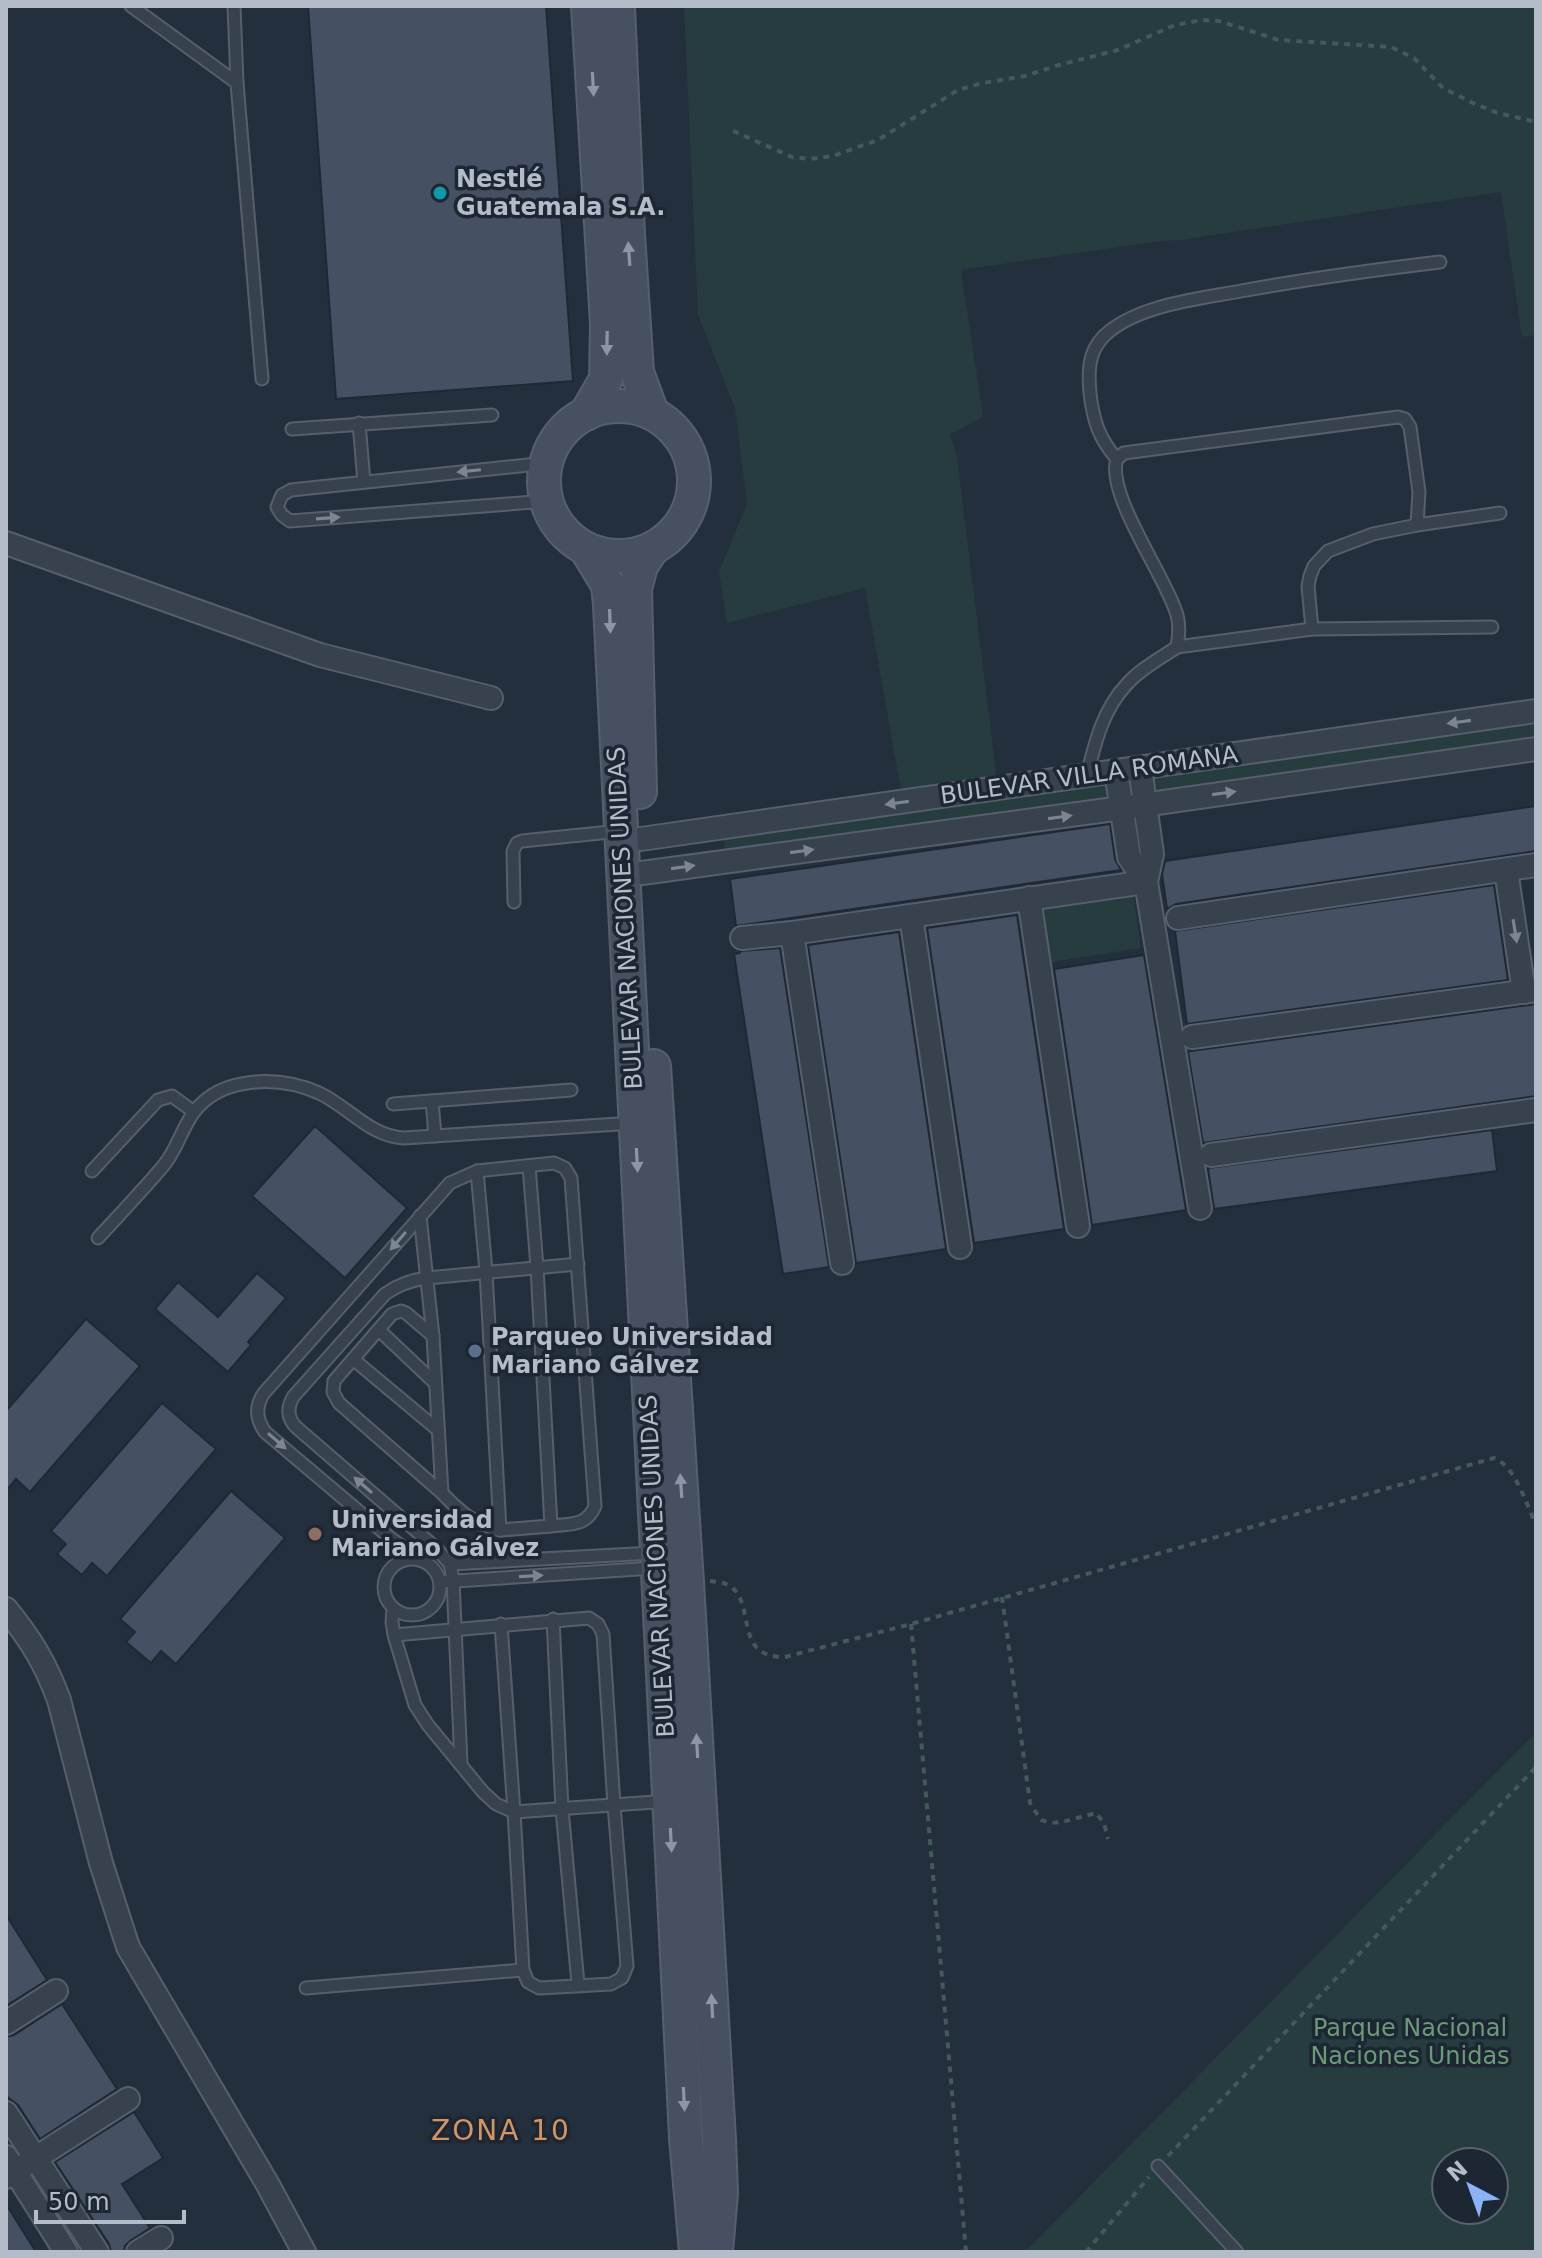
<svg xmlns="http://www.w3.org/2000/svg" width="1542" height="2258" viewBox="0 0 1542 2258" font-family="'DejaVu Sans',sans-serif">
<rect width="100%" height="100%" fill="#242f3e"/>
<g fill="#263c3f" fill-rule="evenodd">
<polygon points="684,6 1536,6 1536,335 1522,337 1501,192 1180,240 1161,241 961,270 983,417 950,434 957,457 997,781 902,795 865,588 727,623 719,572 747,504 735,408 698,315"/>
<polygon points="1536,711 1536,749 725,862 723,828"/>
<polygon points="1133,893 1141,948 1051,962 1043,907"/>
<path d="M1536,1732V2252H1025ZM1446,2162H1494V2210H1446Z"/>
</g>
<g fill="#455162" stroke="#1f2835" stroke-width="2">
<polygon points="308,6 546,6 573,381 336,399"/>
<polygon points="1536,806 1536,851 1176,904 1167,909 1162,874 1165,861"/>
<polygon points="1110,824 1115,859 1121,870 736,926 730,879"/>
<polygon points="1494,885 1508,980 1187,1024 1175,931"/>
<polygon points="1017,915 1064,1229 974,1243 927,928"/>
<polygon points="899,932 946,1249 856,1263 808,945"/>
<polygon points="780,948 829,1267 783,1274 734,954 740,953 740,951"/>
<polygon points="1144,955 1186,1210 1092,1225 1054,969"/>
<polygon points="1536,1004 1536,1096 1203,1143 1188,1052 1191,1051"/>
<polygon points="315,1126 407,1208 345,1278 252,1196"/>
<polygon points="1492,1130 1497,1171 1214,1209 1208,1168"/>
<polygon points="257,1273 286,1298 248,1342 251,1345 228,1372 155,1309 178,1282 218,1317"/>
<polygon points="86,1319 140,1366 30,1492 16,1479 6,1491 6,1411"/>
<polygon points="162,1403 216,1449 107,1576 92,1563 82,1575 57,1554 66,1544 51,1531"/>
<polygon points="231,1491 285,1538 176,1664 161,1651 151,1663 126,1642 135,1632 120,1619"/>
<polygon points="6,1915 47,1980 6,2006"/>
<polygon points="62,2004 117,2089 40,2139 18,2105 6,2096 6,2037 14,2035"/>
<polygon points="134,2112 163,2158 122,2184 150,2228 130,2241 125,2246 124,2252 111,2252 109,2244 55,2162"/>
<polygon points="6,2204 36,2252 6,2252"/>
</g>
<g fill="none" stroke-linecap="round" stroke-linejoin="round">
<g stroke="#565f6c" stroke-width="15">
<g id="service">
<polyline points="131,6 237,83 262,379"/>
<polyline points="234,6 237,83"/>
<polyline points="359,423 364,482"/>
<polyline points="292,429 492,415"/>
<path d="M1117,459C1099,439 1093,420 1090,393C1088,372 1088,352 1104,336C1136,305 1199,299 1241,291C1307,279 1373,270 1440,262"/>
<polyline points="1117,459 1124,453 1398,417 1405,419 1410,427 1419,492 1417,525"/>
<polyline points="547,463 291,490 282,495 277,507 282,515 290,521 547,501"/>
<polyline points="1312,629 1308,586 1310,576 1314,566 1328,551 1373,534 1417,525 1500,513"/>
<polyline points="1177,647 1312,629 1492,627"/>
<path d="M1087,775C1095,743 1103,709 1127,684C1140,669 1161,658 1177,647C1179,636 1180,626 1177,615C1167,578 1105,494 1117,459"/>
<polyline points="514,902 513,851 517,843 522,841 620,831"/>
<polyline points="432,1101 435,1136"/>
<polyline points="393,1104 571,1090"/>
<polyline points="92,1171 158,1100 172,1096 194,1112"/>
<path d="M420,1216L433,1336L442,1493C459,1511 475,1525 500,1530L486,1271L477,1171"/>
<path d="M98,1238C120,1214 143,1190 164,1165C177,1149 182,1128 194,1112C222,1075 280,1076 319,1093C349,1107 369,1136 404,1138L634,1123"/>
<polyline points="379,1330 435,1383"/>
<polyline points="433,1336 406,1313 401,1311 392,1314 334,1381 333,1392 339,1403 442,1493"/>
<polyline points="353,1359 438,1430"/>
<polyline points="500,1530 551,1526 537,1267 529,1166"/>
<path d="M418,1559L388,1536L265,1432C256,1419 255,1406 264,1393L450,1183L477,1171L554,1163L565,1168L571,1178L595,1506C587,1526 570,1524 551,1526"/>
<circle cx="412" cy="1587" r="28"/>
<polyline points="450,1564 653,1553"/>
<polyline points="440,1582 654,1568"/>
<polyline points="393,1608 392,1622 394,1635 415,1705 428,1725 483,1792 496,1804 514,1812 523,1970 528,1982 539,1988 611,1984 622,1978 627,1966 614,1805 603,1634 598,1624 589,1618 394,1635"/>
<polyline points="553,1619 562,1809 578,1984"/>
<polyline points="501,1624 514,1812 669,1801"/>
<path d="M461,1764L453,1580L450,1564L436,1548L296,1427C287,1418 287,1408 293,1397L385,1294C399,1284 411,1280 427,1278L578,1264"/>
<polyline points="306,1988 523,1970"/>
<polyline points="1158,2166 1237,2252"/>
</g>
</g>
<g stroke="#565f6c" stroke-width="26">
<g id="minor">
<polyline points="6,543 320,655 491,698"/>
<polyline points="1140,768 1152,854 1146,882 1200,1208"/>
<polyline points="1116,771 1129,857 1146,882"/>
<polyline points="641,839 1536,711"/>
<polyline points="1506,870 1524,992"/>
<polyline points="642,873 1122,808 1536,749"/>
<polyline points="1029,898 1078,1226"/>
<polyline points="911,916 960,1247"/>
<polyline points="1178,918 1536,865"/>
<polyline points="792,933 842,1263"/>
<polyline points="742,938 792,933 1146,882"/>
<polyline points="1192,1037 1536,990"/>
<polyline points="1211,1155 1536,1110"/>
<path d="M6,1609C31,1640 45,1662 59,1700L101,1863L128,1947L268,2185L304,2252"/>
<polyline points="6,2023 56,1991"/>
<polyline points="6,2113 97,2252"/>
<polyline points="6,2157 66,2252"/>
<polyline points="6,2177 128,2099"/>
<polyline points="138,2252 161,2238"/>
</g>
</g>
<g stroke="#565f6c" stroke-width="36">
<g id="secondary">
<polyline points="618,6 628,234 637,372 652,413"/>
<circle cx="619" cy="481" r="75"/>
<polyline points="586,414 606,379 607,324 588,6"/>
<polyline points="586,549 608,585 610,605 686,2138 696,2252"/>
<polyline points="640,792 635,589 641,566 652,549"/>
<polyline points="654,1066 687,1582 719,2139 721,2193 716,2252"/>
</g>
</g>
<g stroke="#44595c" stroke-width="4" stroke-dasharray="6 6" stroke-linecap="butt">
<polyline points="733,131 792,157 810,159 833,156 878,140 958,90 983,83 1025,76 1059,65 1118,50 1175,25 1202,20 1219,21 1279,40 1391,47 1414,58 1443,88 1475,104 1498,113 1536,122"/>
<path d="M710,1581C716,1582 723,1582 728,1585C758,1601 731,1658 785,1657L911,1624L1494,1458C1515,1465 1527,1506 1536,1525"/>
<polyline points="1002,1597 1030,1803 1041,1820 1051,1823 1062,1822 1096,1813 1104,1823 1108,1839"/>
<polyline points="911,1624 966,2252"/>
<polyline points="1168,2156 1536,1767"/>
<polyline points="1086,2252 1149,2177"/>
</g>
<use href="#service" stroke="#38414e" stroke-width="11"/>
<use href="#minor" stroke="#38414e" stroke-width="22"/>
<use href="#secondary" stroke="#465061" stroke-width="32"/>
</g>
<defs><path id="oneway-solid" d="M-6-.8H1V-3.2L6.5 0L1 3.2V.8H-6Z" transform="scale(2)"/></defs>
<g fill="#8e96a5">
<use href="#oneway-solid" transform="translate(593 84) rotate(87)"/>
<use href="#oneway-solid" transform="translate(629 254) rotate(-94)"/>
<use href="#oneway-solid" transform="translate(607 343) rotate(91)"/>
<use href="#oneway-solid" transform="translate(610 621) rotate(88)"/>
<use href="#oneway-solid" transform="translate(637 1160) rotate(87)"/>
<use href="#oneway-solid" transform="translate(681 1486) rotate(-94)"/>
<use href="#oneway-solid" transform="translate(697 1746) rotate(-93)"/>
<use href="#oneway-solid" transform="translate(671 1840) rotate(87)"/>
<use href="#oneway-solid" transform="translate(712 2006) rotate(-93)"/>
<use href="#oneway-solid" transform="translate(684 2099) rotate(87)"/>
</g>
<g fill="#7c8592">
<use href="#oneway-solid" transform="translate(469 471) rotate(174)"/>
<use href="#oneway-solid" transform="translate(328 518) rotate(-4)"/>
<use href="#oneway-solid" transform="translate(1459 722) rotate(172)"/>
<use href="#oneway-solid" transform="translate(1224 793) rotate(-8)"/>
<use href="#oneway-solid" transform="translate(897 803) rotate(172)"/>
<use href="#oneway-solid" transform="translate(1060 817) rotate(-8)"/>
<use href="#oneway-solid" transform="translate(802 851) rotate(-8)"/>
<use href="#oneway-solid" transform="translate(683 867) rotate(-8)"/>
<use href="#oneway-solid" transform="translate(1515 931) rotate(81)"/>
<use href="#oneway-solid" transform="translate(398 1241) rotate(131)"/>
<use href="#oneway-solid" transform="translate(277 1441) rotate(41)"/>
<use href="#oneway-solid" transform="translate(363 1485) rotate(-139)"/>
<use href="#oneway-solid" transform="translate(531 1576) rotate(-3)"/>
</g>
<circle fill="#0f9aa8" stroke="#1d2633" stroke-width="3" cx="440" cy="193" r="8"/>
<circle fill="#5c6f8a" stroke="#1d2633" stroke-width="3" cx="475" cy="1351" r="8"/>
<circle fill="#8d6e63" stroke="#1d2633" stroke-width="3" cx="315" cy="1534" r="8"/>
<g text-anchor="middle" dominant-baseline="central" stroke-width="7" stroke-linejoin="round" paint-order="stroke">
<g font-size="24" font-weight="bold" fill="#b4bcc9" stroke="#1d2633" text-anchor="start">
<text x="456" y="179">Nestlé<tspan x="456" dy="28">Guatemala S.A.</tspan></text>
<text x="491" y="1337">Parqueo Universidad<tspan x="491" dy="28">Mariano Gálvez</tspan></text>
<text x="331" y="1520">Universidad<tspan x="331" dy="28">Mariano Gálvez</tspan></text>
</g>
<g font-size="24" fill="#b4bcc9" stroke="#1d2633">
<text transform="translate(1089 775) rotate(-8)">BULEVAR VILLA ROMANA</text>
<text transform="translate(625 918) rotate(-93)">BULEVAR NACIONES UNIDAS</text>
<text transform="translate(657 1566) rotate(-93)">BULEVAR NACIONES UNIDAS</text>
</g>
<g font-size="24" fill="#6b9a76" stroke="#1d2633">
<text x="1410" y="2028">Parque Nacional<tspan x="1410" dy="28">Naciones Unidas</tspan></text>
</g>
<g font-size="28" letter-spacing="2" fill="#d59563" stroke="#1d2633">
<text x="501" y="2130">ZONA 10</text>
</g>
</g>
<rect width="1542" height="2258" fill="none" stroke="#b4bcc9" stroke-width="16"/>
<g transform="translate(1470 2186) rotate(319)"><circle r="38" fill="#1d2633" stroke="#59626f" stroke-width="2"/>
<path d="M0-6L14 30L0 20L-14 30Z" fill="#8ab4f8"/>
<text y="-12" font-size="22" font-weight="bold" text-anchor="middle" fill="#b4bcc9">N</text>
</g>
<path d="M36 2210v12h148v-12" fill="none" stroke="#b4bcc9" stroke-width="4"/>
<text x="48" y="2210" font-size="24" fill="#b4bcc9" stroke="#1d2633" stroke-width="6" paint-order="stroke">50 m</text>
</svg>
